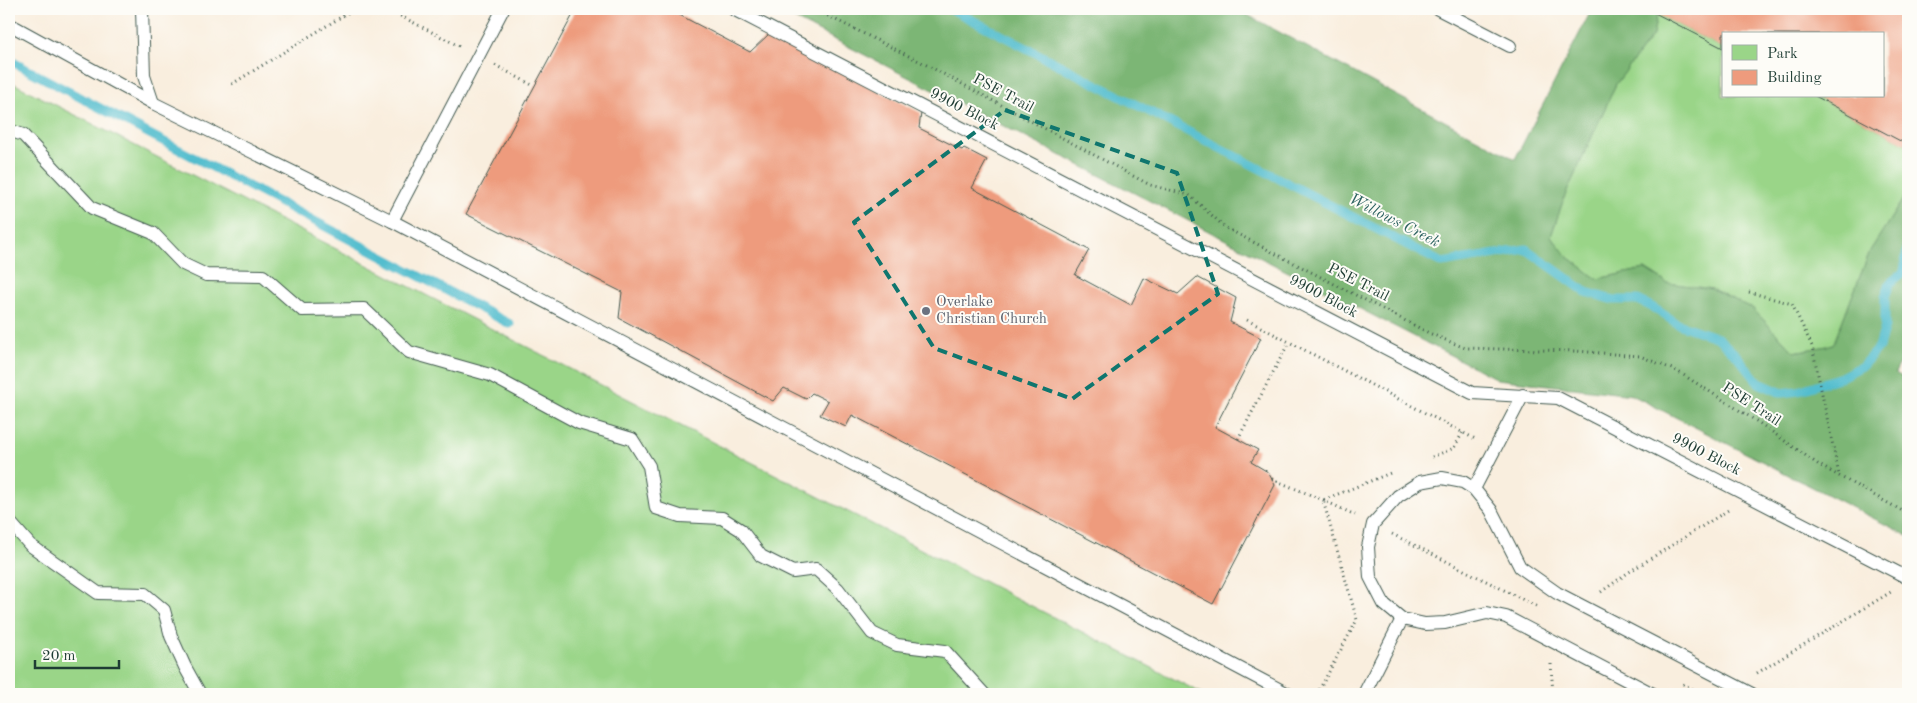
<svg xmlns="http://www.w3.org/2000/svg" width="1917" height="703" viewBox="0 0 1917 703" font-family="'Old Standard TT',serif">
<rect width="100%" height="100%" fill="#fdfcf7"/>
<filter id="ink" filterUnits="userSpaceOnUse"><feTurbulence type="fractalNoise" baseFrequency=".02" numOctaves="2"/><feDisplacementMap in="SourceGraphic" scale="10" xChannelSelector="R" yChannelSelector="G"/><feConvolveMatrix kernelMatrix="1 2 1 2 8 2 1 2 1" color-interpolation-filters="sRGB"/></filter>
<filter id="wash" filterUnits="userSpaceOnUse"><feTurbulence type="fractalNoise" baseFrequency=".0096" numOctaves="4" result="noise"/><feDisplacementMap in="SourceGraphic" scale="20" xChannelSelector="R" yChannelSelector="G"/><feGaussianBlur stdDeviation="1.12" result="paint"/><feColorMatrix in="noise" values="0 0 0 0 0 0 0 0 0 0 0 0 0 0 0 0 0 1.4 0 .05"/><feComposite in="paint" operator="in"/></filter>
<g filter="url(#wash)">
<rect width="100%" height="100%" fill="#f9eede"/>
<g fill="#9ad588" stroke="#5c895e">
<polygon points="1657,14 1723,48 1723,96 1815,96 1908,145 1908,191 1870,251 1833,345 1794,352 1753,309 1712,289 1667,283 1645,269 1597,279 1567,256 1551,236 1564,198 1616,84 1653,35"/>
<polygon points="9,81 1203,694 9,694"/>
</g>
<polygon fill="#7bb674" stroke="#4d7a54" points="775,9 1241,9 1240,11 1515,159 1592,9 1647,9 1657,14 1653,35 1616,84 1564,198 1551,236 1567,256 1597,279 1645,269 1667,283 1712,289 1753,309 1794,352 1833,345 1870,251 1908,191 1908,347 1895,373 1908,380 1908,536 1632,395 1497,379"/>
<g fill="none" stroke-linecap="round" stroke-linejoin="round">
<g stroke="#52bdce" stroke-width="9">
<polyline points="951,9 1442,263 1526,249 1586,292 1613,300 1638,300 1652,307 1678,324 1718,338 1737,356 1759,383 1782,393 1798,391 1841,377 1862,366 1879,347 1885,326 1885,297 1890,283 1904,272 1908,243"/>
<polyline points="9,60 510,324"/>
</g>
</g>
<g id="blocks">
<g fill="#ee9b7d">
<polygon points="576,9 668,9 750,52 769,34 921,113 919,128 962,150 964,148 987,160 972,188 1089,250 1075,275 1131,305 1144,278 1178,294 1197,277 1236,298 1230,322 1261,338 1215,427 1258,450 1251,462 1268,472 1275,485 1213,604 852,415 846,427 820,415 828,401 812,393 806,399 784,388 773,401 619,318 622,292 466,214"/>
<polygon points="1647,9 1908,9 1908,145 1815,96 1883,96 1883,34 1723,34 1723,48"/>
</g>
</g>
</g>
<g filter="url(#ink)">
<use href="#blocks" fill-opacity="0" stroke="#40584e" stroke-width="1"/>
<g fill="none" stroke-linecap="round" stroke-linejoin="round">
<g stroke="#40584e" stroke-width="14">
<g id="lane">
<polyline points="142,9 144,76 153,103"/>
<polyline points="733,9 1472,393 1558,398 1908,578"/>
<polyline points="1438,9 1510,46"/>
<polyline points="9,24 153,103 392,221 1288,694"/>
<polyline points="9,130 23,135 92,208 153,233 183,264 206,275 263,276 302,310 364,309 409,352 490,375 579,423 632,439 649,466 656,508 680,516 722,518 741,530 761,556 793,572 816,569 838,589 872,633 897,645 945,651 984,694"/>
<polyline points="392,221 503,9"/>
<polyline points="1474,489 1523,395"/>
<polyline points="9,521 30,545 98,593 145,594 164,610 171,636 185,667 200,694"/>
<polyline points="1364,694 1402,619"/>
<polyline points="1653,694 1506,617 1487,613 1445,623 1425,624 1402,619 1384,604 1370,577 1368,547 1373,524 1398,496 1420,482 1442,478 1463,482 1474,489 1491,510 1520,567 1557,593 1752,694"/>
</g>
</g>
<g stroke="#40584e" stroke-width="3" stroke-dasharray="1 4" stroke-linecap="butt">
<polyline points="387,9 461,47"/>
<polyline points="814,9 923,63 1150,185 1189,195 1226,228 1429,333 1465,348 1576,351 1640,356 1677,371 1758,422 1819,465 1908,514"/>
<polyline points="495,65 534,86"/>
<polyline points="232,84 354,9"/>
<polyline points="1749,292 1792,304 1812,346 1839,475"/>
<polyline points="1247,320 1477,440"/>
<polyline points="1238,439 1289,342"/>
<polyline points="1432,457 1454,448 1463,432"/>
<polyline points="1272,479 1323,500 1355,515"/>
<polyline points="1392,534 1538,607"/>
<polyline points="1601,592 1629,572 1730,509"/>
<polyline points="1551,664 1553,694"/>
<polyline points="1757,673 1891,592"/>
<polyline points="1683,684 1702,694"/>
<polyline points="1317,694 1357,620 1323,500 1393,472"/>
</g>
<use href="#lane" stroke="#fff" stroke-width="12"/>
</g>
</g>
<path fill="none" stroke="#0f766e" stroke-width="4" stroke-dasharray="10 6" stroke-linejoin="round" d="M1005,110L1177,173L1218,294L1072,399L934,348L854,222Z"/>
<circle fill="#6b7280" stroke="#fdfcf7" stroke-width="2" cx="926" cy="311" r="5"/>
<g text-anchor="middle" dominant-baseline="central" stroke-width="4" stroke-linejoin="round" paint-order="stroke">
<g font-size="15" fill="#1f3d34" stroke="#fdfcf7">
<text transform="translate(1003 94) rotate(28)">PSE Trail</text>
<text transform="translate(964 110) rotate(27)">9900 Block</text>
<text transform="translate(1358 283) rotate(27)">PSE Trail</text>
<text transform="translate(1323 297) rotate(28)">9900 Block</text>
<text transform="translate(1751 405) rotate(33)">PSE Trail</text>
<text transform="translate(1706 455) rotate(27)">9900 Block</text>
</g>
<g font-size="15" fill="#5b616d" stroke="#fdfcf7" text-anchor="start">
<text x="936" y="302">Overlake<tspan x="936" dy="17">Christian Church</tspan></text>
</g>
<g font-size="16" font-style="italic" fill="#2e6362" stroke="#fdfcf7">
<text transform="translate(1394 221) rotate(27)">Willows Creek</text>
</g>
</g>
<rect width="1917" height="703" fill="none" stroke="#fdfcf7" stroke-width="30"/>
<rect x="1722" y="32" width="162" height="65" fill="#fdfcf7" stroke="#a4b0a9"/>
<rect x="1732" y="45" width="25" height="15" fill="#9ad588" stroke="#a4b0a9"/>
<text x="1767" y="58" font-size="15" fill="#1f3d34">Park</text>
<rect x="1732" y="70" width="25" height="15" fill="#ee9b7d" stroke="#a4b0a9"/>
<text x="1767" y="82" font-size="15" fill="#1f3d34">Building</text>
<path d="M35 660v8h84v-8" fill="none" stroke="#1f3d34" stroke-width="2.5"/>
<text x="42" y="660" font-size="15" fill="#1f3d34" stroke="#fdfcf7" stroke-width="4" paint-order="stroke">20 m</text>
</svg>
